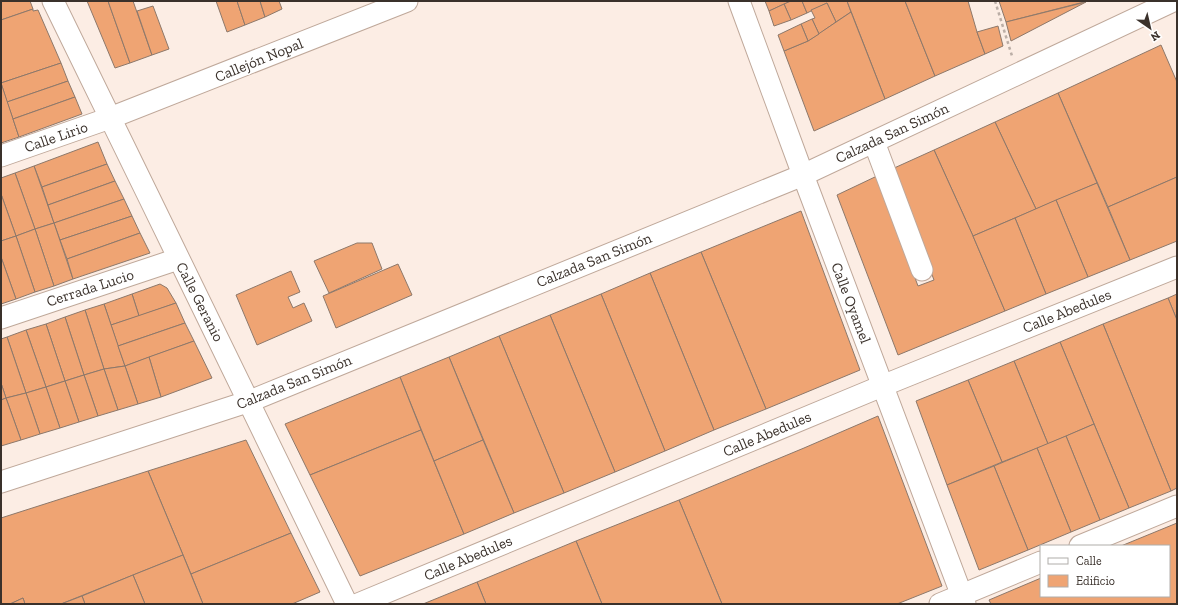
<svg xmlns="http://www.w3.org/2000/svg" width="1178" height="605" viewBox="0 0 1178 605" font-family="'Zilla Slab',serif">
<rect width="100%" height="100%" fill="#fcede4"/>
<g fill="#efa473" stroke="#8d786a">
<polygon points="1,1 30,1 33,9 1,20"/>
<polygon points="87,1 108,1 130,63 115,68"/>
<polygon points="108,1 133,1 152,55 130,63"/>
<polygon points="216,1 237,1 245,25 227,32"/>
<polygon points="237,1 260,1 265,17 245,25"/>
<polygon points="260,1 279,1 282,9 265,17"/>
<polygon points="765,1 791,1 769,11"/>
<polygon points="791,1 802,1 807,13 791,20 784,4"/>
<polygon points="802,1 847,1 851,12 836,22 827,3 807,13"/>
<polygon points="847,1 905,1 935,76 885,99"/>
<polygon points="905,1 968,1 977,32 985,54 935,76"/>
<polygon points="999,1 1088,1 1006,22"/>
<polygon points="1086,2 1011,41 1006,22"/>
<polygon points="827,3 836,22 819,34 812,19 815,18 811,10"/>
<polygon points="784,4 791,20 774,26 769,11"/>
<polygon points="153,6 169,49 152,55 137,11"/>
<polygon points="33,9 33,11 38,10 61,63 1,83 1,20"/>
<polygon points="851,12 885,99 814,131 784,51 808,41"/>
<polygon points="812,19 819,34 808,41 801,24"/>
<polygon points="801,24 808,41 784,51 778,35"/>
<polygon points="998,26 1003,46 985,54 977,32"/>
<polygon points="1161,45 1177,82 1177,177 1108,207 1058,93"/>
<polygon points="61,63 68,81 7,102 1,83"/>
<polygon points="68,81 75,97 13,119 7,102"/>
<polygon points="1,83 19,137 1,143"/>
<polygon points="1058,93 1097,183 1036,209 995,122"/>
<polygon points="75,97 82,114 19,137 13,119"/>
<polygon points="995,122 1036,209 973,236 934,150"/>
<polygon points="98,142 107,164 42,187 34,166"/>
<polygon points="934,150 973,236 1005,311 898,355 837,195 877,176 918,286 934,280 892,169"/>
<polygon points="107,164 115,181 48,205 42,187"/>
<polygon points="34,166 54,223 35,229 15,173"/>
<polygon points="15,173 35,229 16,236 1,194 1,178"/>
<polygon points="1177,177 1177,241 1130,260 1108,207"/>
<polygon points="115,181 124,199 54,223 48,205"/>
<polygon points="1097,183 1130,260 1088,277 1056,200"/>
<polygon points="1,194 16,236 1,241"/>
<polygon points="124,199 132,216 60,240 54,223"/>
<polygon points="1056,200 1088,277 1046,294 1015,218"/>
<polygon points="801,211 860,370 766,409 701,252"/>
<polygon points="132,216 140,233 67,259 60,240"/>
<polygon points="1015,218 1046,294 1005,311 973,236"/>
<polygon points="54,223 73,279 54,286 35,229"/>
<polygon points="35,229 54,286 35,292 16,236"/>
<polygon points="140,233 150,253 73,279 67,259"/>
<polygon points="16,236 35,292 16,299 1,257 1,241"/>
<polygon points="357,243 372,243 382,269 329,293 314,261"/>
<polygon points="701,252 766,409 714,430 650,273"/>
<polygon points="1,257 16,299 1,304"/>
<polygon points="398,264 412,295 336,328 323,296"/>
<polygon points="291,271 300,292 288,297 293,308 304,303 312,321 257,345 236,295"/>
<polygon points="650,273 714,430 665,451 601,294"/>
<polygon points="160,284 167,288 176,303 139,316 132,294"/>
<polygon points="132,294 139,316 111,325 104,304"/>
<polygon points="601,294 665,451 615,472 550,315"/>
<polygon points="1177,294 1177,320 1168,298"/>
<polygon points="1168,298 1177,320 1177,488 1171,491 1103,324"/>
<polygon points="176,303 185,323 118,346 111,325"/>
<polygon points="104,304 125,366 104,369 85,310"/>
<polygon points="85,310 104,369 84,375 65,317"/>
<polygon points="550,315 615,472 564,493 499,336"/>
<polygon points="65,317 84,375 65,381 46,324"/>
<polygon points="185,323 194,341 125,366 118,346"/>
<polygon points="46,324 65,381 46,387 26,330"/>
<polygon points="1103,324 1171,491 1129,508 1060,342"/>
<polygon points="26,330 46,387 26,393 7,337"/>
<polygon points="499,336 564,493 514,513 449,357"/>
<polygon points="7,337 26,393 6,398 1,383 1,339"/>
<polygon points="194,341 212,378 161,397 149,357"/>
<polygon points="1060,342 1094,424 1048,444 1014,361"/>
<polygon points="149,357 161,397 138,404 125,366"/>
<polygon points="449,357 483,440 434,461 400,377"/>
<polygon points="1014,361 1048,444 1002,462 968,380"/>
<polygon points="125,366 138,404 118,410 104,369"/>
<polygon points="104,369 118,410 98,416 84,375"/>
<polygon points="84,375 98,416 79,422 65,381"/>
<polygon points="400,377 421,430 310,475 285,424"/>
<polygon points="968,380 1002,462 947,485 916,401"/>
<polygon points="65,381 79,422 60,428 46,387"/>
<polygon points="1,383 6,398 1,400"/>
<polygon points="46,387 60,428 40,434 26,393"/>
<polygon points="26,393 40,434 21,440 6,398"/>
<polygon points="6,398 21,440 1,446 1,400"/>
<polygon points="878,416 942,586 897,604 722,604 679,500 804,448"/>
<polygon points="1094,424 1129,508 1100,520 1066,436"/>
<polygon points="421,430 464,534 360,576 310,475"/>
<polygon points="1066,436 1100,520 1071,532 1037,448"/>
<polygon points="246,440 291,533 191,574 148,471"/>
<polygon points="483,440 514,513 464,534 434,461"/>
<polygon points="1037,448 1071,532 1028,550 994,466"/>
<polygon points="994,466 1028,550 979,570 947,485"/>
<polygon points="148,471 183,555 61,604 25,604 23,598 10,604 1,604 1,518"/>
<polygon points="679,500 722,604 602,604 576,541"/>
<polygon points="1177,523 1177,604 991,604 989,600 1041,578 1041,596 1169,596 1169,546 1121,546"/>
<polygon points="291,533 320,592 292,604 203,604 191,574"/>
<polygon points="576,541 602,604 486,604 477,582"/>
<polygon points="183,555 203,604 145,604 133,575"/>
<polygon points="133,575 145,604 85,604 82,596"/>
<polygon points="477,582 486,604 423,604"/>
<polygon points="82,596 85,604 61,604"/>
<polygon points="23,598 25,604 10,604"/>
</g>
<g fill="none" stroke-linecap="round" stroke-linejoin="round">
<g stroke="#bfa89a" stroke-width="23">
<g id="minor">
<path d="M53,1C151,202 250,402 347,604"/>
<polyline points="739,1 803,175 965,604"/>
<polyline points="874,142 922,270"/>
<polyline points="1,156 110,118 407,1"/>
<polyline points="1,318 178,259"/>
<polyline points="1,482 250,401 803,175 1173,1"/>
<polyline points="1080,546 1177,506"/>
<polyline points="358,604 882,386 1177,267"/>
<polyline points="940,604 1041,562"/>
</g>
</g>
<polyline stroke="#bbaea6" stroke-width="2.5" stroke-dasharray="3 3" stroke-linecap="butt" points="995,1 1012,56"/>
<use href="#minor" stroke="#fff" stroke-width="21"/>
</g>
<g text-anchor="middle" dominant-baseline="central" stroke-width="3" stroke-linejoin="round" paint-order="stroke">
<g font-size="15" fill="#3a312b" stroke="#fff">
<text transform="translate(259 60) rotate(-22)">Callejón Nopal</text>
<text transform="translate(892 133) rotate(-25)">Calzada San Simón</text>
<text transform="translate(56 137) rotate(-19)">Calle Lirio</text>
<text transform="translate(594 260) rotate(-22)">Calzada San Simón</text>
<text transform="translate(90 288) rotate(-18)">Cerrada Lucio</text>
<text transform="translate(200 302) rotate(63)">Calle Geranio</text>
<text transform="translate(851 303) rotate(69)">Calle Oyamel</text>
<text transform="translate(1067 311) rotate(-22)">Calle Abedules</text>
<text transform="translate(294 382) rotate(-22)">Calzada San Simón</text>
<text transform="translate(767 434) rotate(-23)">Calle Abedules</text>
<text transform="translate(468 558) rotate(-23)">Calle Abedules</text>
</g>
</g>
<rect width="1178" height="605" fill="none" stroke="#3a312b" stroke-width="4"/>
<rect x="1040" y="545" width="130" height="52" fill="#ffffff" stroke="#b0adaa"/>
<rect x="1048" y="558" width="20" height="6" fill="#ffffff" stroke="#b0adaa"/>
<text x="1076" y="565" font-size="12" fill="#3a312b">Calle</text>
<rect x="1048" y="575" width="20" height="12" fill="#efa473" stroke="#b0adaa"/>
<text x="1076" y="585" font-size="12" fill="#3a312b">Edificio</text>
<g transform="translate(1150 28) rotate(146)" stroke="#ffffff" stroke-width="3" paint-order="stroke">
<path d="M0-3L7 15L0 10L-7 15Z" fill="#3a312b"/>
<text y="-6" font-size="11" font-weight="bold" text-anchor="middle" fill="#3a312b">N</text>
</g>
</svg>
